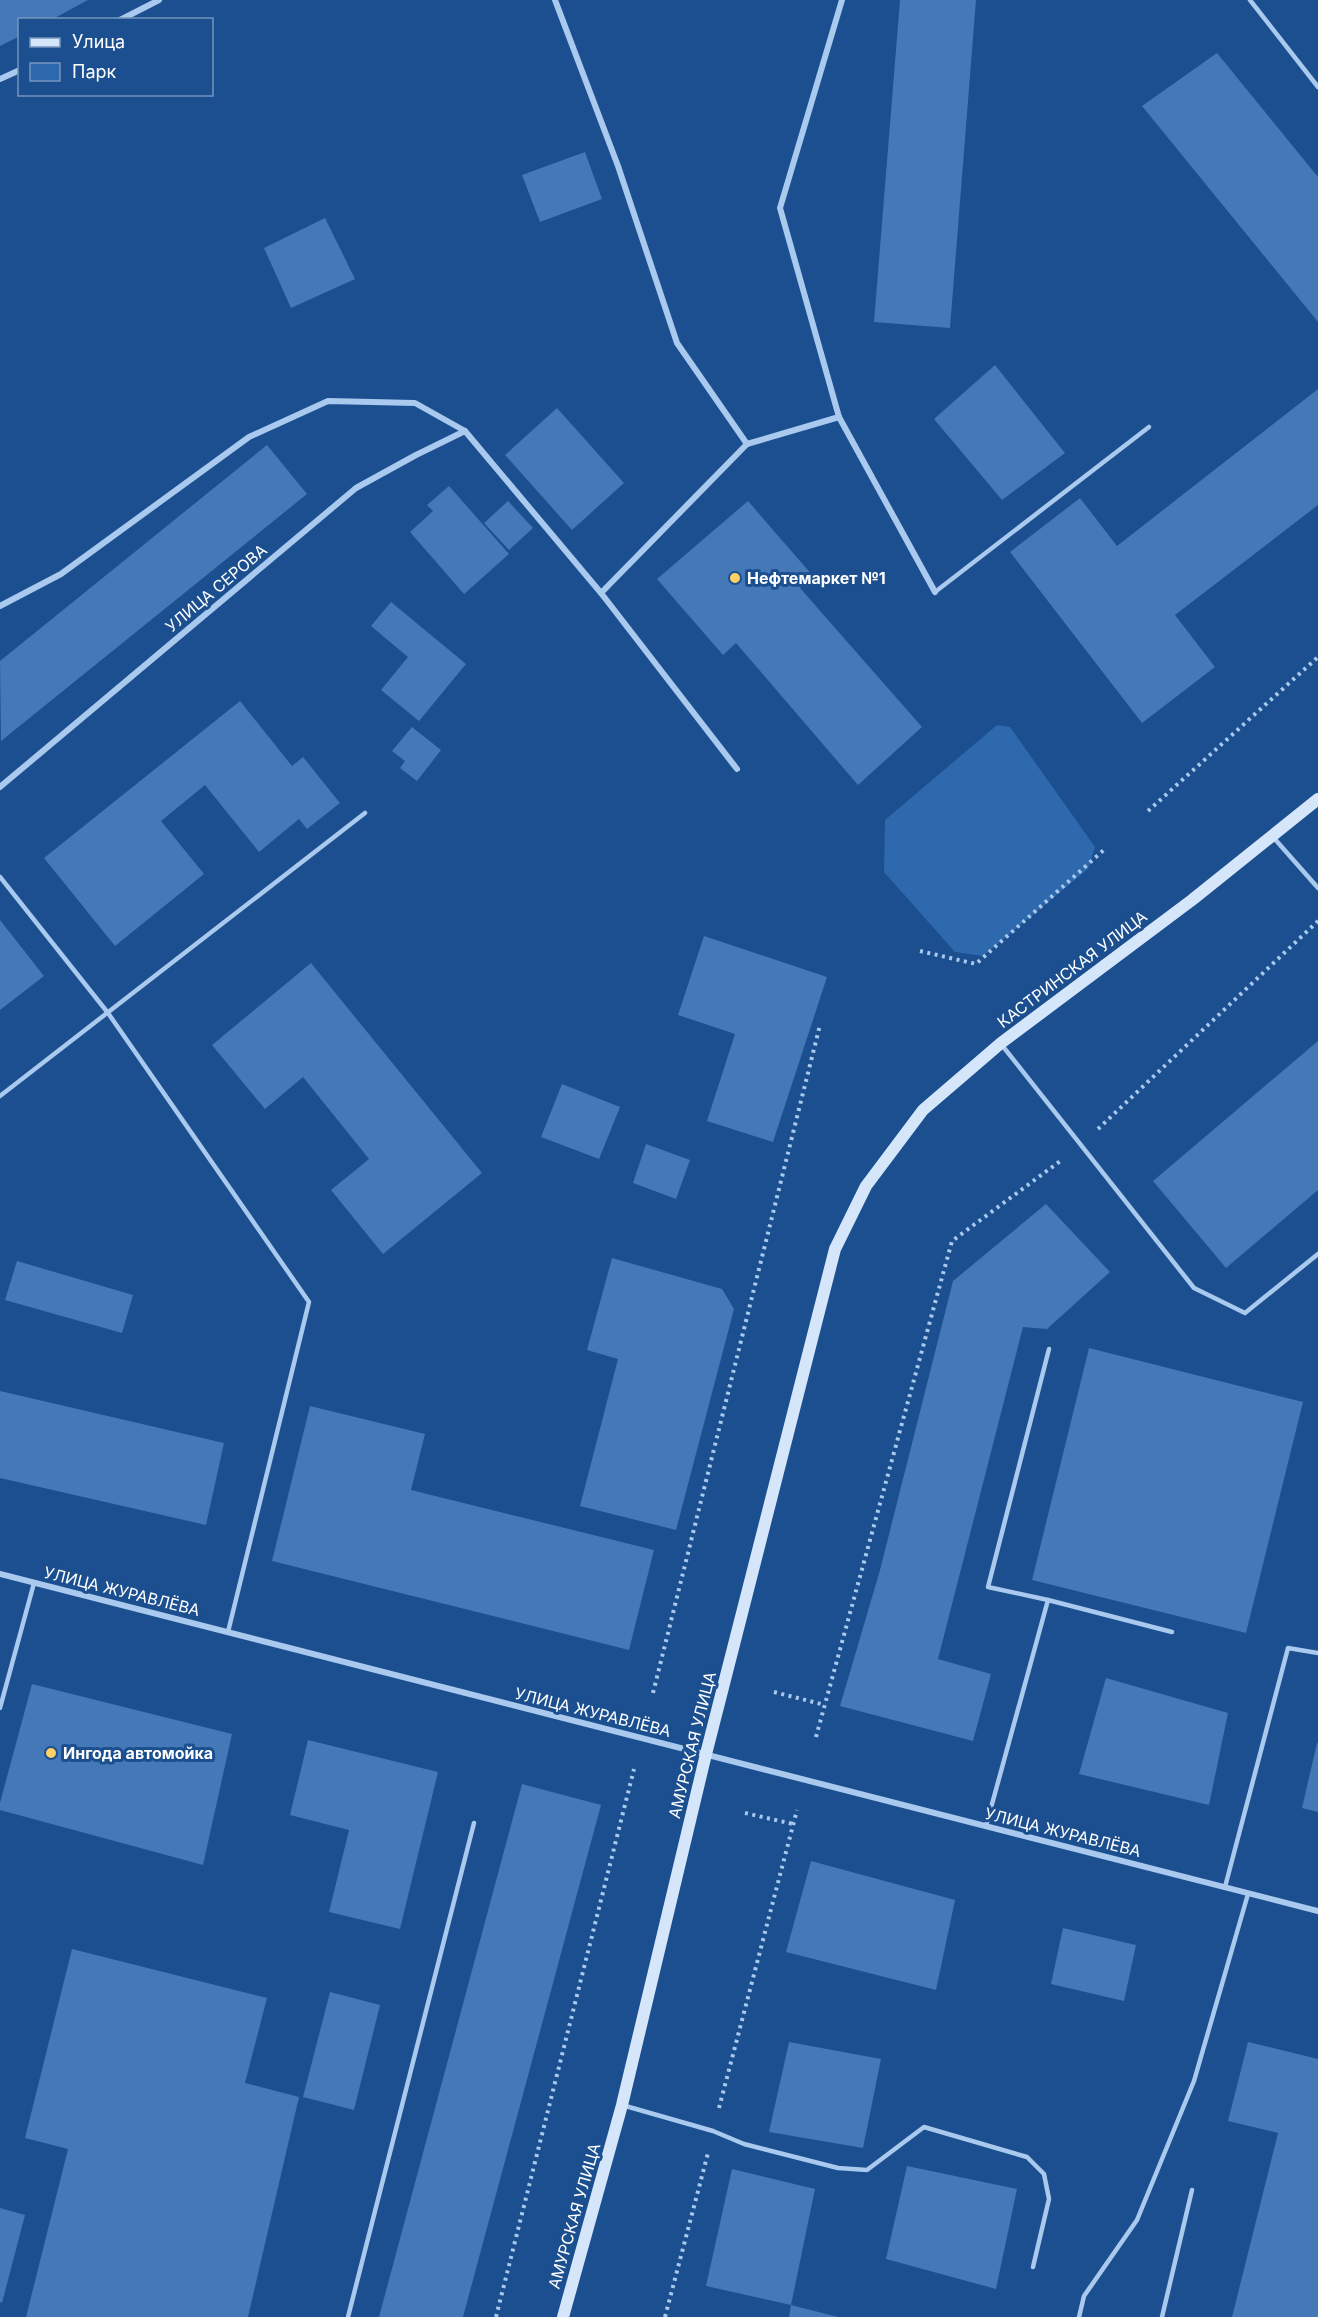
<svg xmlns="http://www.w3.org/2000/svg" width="1318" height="2317" viewBox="0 0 1318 2317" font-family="Inter,sans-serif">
<rect width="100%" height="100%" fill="#1b4f8f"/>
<polygon fill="#2e69ad" points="997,725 1010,727 1095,847 1088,869 983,956 955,952 884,872 885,820"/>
<g fill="#4478b7">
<polygon points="0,0 88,0 51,20 20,20 20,36 0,46"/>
<polygon points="900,0 976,0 950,328 874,322"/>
<polygon points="1217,53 1318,177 1318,322 1142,106"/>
<polygon points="585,152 602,199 540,222 522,175"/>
<polygon points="325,218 355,279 291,308 264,248"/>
<polygon points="995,365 1065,453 1002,500 934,419"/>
<polygon points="1318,389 1318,505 1175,615 1215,667 1142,723 1010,552 1080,498 1117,546"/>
<polygon points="557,408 624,483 572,530 505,455"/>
<polygon points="267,445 307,494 1,741 0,661"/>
<polygon points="449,486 509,554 464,594 410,532 433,511 427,505"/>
<polygon points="508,501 533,528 509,550 484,523"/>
<polygon points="748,501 813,576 800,588 922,727 858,785 736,643 723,655 657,579"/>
<polygon points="391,602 466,664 419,721 381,690 408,657 371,626"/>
<polygon points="240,701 292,766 303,757 340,803 307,829 299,819 259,852 205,785 161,821 204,874 115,946 44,858"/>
<polygon points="412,727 441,750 417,781 400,768 405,761 392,751"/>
<polygon points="0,920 44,976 0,1010"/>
<polygon points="704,936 827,977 773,1142 707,1121 735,1034 678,1015"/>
<polygon points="311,963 482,1173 383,1254 331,1190 369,1159 303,1077 265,1109 212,1045"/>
<polygon points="1318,1041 1318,1190 1226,1268 1153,1181"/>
<polygon points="562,1084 620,1107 599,1159 541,1137"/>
<polygon points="646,1144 690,1160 676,1199 633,1183"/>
<polygon points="1046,1204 1110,1272 1047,1329 1023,1327 938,1659 991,1674 973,1741 840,1706 880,1570 953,1281"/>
<polygon points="612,1258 722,1289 734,1309 676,1530 580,1506 618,1359 587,1350"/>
<polygon points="17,1261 133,1295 122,1333 5,1300"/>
<polygon points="1089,1348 1303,1402 1246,1633 1032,1580"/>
<polygon points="0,1391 224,1443 206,1525 0,1478"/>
<polygon points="310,1406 425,1434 411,1490 654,1550 629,1650 272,1561"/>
<polygon points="1106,1678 1228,1713 1209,1805 1079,1774"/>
<polygon points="32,1684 232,1734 203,1865 0,1810 0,1803"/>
<polygon points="308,1740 438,1772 400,1929 329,1912 349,1830 290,1815"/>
<polygon points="1317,1743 1318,1743 1318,1812 1302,1808"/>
<polygon points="522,1784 601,1805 463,2317 379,2317"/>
<polygon points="811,1861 955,1900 936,1990 786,1952"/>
<polygon points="1063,1928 1136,1945 1124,2001 1051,1984"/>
<polygon points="72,1949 267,1998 245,2083 299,2097 248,2317 26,2317 68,2149 25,2138"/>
<polygon points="330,1992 380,2005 354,2110 303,2097"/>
<polygon points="789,2042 881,2059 863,2148 769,2132"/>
<polygon points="1248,2042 1318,2059 1318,2317 1232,2317 1278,2133 1228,2121"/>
<polygon points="907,2166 1017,2189 996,2289 886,2259"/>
<polygon points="732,2169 815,2189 791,2305 838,2317 789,2317 791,2305 706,2286"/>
<polygon points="0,2208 25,2215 2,2303 0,2302"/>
</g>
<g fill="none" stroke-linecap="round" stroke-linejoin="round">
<g stroke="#a9c9ee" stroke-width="4" stroke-dasharray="3 4.5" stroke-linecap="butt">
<polyline points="1148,811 1318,657"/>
<polyline points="920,951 976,964 1106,848"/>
<polyline points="1098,1129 1318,921"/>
<polyline points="774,1692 825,1705"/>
<polyline points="653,1693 820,1025"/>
<polyline points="816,1737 952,1241 1063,1159"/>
<polyline points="745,1813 793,1824"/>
<polyline points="719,2108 797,1810"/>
<polyline points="496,2317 634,1769"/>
<polyline points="665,2317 708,2153"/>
</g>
<g stroke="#a9c9ee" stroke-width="4.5">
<polyline points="1250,0 1318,87"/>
<polyline points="935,592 1149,427"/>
<polyline points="1273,837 1318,888"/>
<polyline points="0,877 108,1013 309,1302 228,1632"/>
<polyline points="1001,1044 1194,1288 1245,1313 1318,1254"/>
<polyline points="0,1096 365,813"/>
<polyline points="1048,1600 1172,1632"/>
<polyline points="0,1708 34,1583"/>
<polyline points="986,1826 1048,1600 988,1587 1049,1349"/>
<polyline points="1225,1887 1288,1648 1318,1653"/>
<polyline points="622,2105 713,2131 744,2144 838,2168 867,2170 924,2127 1027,2157 1044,2174 1049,2199 1033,2267"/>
<polyline points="348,2317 474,1823"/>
<polyline points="1079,2317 1084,2296 1137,2220 1194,2081 1248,1894"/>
<polyline points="1162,2317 1192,2190"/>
</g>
<g stroke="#a9c9ee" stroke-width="6">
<polyline points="555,0 618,166 677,343 747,444"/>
<polyline points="842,0 780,208 839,417 935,592"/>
<polyline points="120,20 159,0"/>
<polyline points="0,79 20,70"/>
<polyline points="601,593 747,444 839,417"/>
<polyline points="0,606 61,574 249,437 328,401 415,403 465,431 601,593 737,769"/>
<polyline points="0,787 356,488 416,455 465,431"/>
<polyline points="0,1574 1318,1911"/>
</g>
<polyline stroke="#d6e6fa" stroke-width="12" points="563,2317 622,2105 706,1754 835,1249 866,1186 923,1110 1001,1043 1192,900 1318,799"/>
</g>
<g fill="#ffd166" stroke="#1b4f8f" stroke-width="2">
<circle cx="735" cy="578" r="6"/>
<circle cx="51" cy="1753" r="6"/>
</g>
<g text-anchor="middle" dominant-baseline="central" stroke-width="6" stroke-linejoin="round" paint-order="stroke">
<g font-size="16" font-weight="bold" fill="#fff" stroke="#1b4f8f" text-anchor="start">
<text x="747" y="578">Нефтемаркет №1</text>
<text x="63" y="1753">Ингода автомойка</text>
</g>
<g font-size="16" fill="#fff" stroke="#1b4f8f">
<text transform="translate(216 588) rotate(-40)">УЛИЦА СЕРОВА</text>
<text transform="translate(1072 969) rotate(-37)">КАСТРИНСКАЯ УЛИЦА</text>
<text transform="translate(122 1591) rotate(14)">УЛИЦА ЖУРАВЛЁВА</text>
<text transform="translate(593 1712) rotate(14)">УЛИЦА ЖУРАВЛЁВА</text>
<text transform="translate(692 1745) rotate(-76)">АМУРСКАЯ УЛИЦА</text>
<text transform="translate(1063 1832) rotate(14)">УЛИЦА ЖУРАВЛЁВА</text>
<text transform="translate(574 2216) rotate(-74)">АМУРСКАЯ УЛИЦА</text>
</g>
</g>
<rect x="18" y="18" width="195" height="78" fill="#1b4f8f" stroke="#7695bc" stroke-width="1.5"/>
<rect x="30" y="38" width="30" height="9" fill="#d6e6fa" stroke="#7695bc" stroke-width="1.5"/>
<text x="72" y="48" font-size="18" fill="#ffffff">Улица</text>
<rect x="30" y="63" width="30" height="18" fill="#2e69ad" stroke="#7695bc" stroke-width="1.5"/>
<text x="72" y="78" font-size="18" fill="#ffffff">Парк</text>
</svg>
